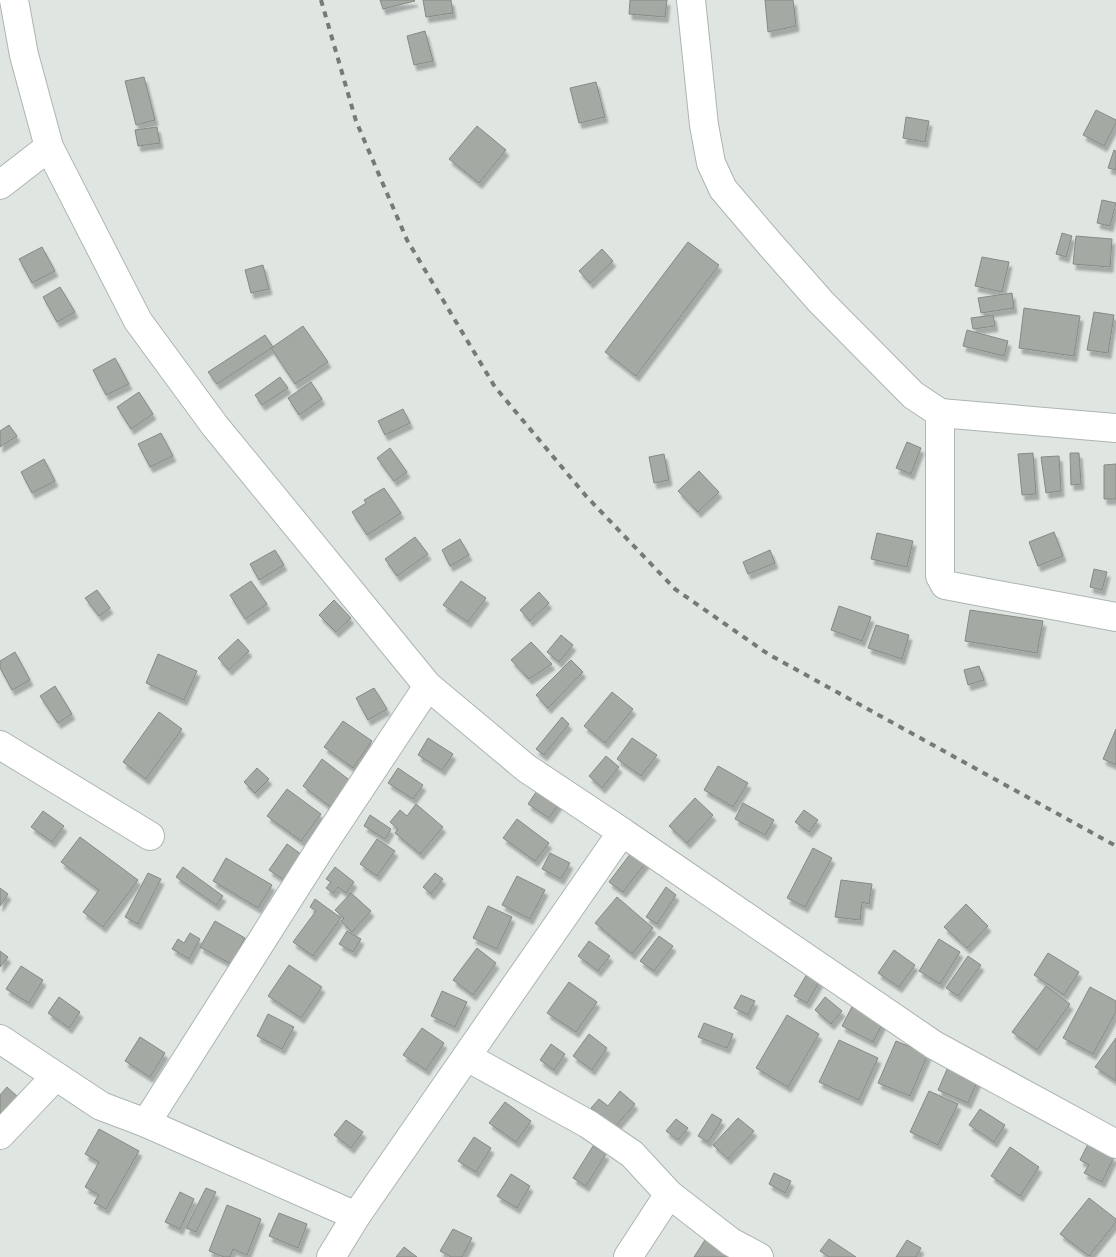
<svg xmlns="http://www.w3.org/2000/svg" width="1116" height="1257" viewBox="0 0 1116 1257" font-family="Lora,serif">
<defs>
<filter id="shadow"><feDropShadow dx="3" dy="5.5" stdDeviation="1" flood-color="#0004"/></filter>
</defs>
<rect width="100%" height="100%" fill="#dfe6e2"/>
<g fill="#a5a9a3" stroke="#868a85" filter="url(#shadow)">
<polygon points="380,0 414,0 415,1 383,9"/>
<polygon points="423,0 451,0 453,13 426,17"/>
<polygon points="630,0 667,0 665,17 629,14"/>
<polygon points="765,0 793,0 796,26 768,32"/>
<polygon points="425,31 433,61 414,65 407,36"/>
<polygon points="144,77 155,120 136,125 125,81"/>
<polygon points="596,82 605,117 579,123 570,88"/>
<polygon points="1096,110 1116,120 1116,123 1104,146 1083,135"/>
<polygon points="906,117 929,121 925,142 903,138"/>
<polygon points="477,126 506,150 479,183 449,159"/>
<polygon points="157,127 160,143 138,146 135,130"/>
<polygon points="1114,150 1116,151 1116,170 1108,168"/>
<polygon points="1102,200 1116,203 1110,226 1097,223"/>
<polygon points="1062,233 1072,236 1066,257 1056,254"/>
<polygon points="1076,236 1112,239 1110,267 1073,264"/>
<polygon points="688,242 719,265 636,376 605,352"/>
<polygon points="42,247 55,271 32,283 19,259"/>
<polygon points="602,249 613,261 590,283 579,271"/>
<polygon points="982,257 1009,262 1002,292 975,286"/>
<polygon points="263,265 269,289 251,293 245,270"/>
<polygon points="60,287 75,312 57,322 43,297"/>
<polygon points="1012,293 1014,308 981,313 978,298"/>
<polygon points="1024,308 1080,316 1074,356 1019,348"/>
<polygon points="1094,312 1114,315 1108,353 1087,350"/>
<polygon points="993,315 995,326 973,329 971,318"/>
<polygon points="303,326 328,362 295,384 271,348"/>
<polygon points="967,330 1008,341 1004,356 963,346"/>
<polygon points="265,335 273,347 217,384 208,372"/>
<polygon points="115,358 129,384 106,395 93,370"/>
<polygon points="280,377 288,388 262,405 255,395"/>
<polygon points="311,382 322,399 299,415 288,398"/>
<polygon points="139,392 153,414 131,429 117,407"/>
<polygon points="403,409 410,423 385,435 378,421"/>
<polygon points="9,425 17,436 0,447 0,431"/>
<polygon points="161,433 173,456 150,467 138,444"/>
<polygon points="907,442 921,448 911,474 896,468"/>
<polygon points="390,448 407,472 394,481 377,458"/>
<polygon points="1033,453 1036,494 1022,495 1018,454"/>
<polygon points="1070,453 1079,453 1081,484 1071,485"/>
<polygon points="664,454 669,480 654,483 649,457"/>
<polygon points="1059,456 1061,491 1046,493 1041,457"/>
<polygon points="44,459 55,481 32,493 21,472"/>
<polygon points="1116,464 1116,499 1104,499 1104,465"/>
<polygon points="699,471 719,492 698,512 678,491"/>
<polygon points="384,488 401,513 367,535 352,512 366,503 364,500"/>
<polygon points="1054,532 1063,556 1038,566 1029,542"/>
<polygon points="877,533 913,541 907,567 871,559"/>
<polygon points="415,537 428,554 397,576 385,559"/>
<polygon points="460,539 469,555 450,566 442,550"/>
<polygon points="275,550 284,565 259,580 250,564"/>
<polygon points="770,550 775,563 748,574 743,562"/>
<polygon points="1094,569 1107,572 1102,590 1090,587"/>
<polygon points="251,581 267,604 245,619 230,595"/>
<polygon points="461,581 486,598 468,622 443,605"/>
<polygon points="97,590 110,608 99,616 85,598"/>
<polygon points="539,592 549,603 530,621 520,610"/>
<polygon points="334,600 351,618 336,632 319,615"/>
<polygon points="839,606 871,617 862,641 831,630"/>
<polygon points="970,610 1043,621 1037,653 965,641"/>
<polygon points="876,625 909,635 902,659 868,648"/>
<polygon points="561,635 573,645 559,662 547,652"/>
<polygon points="238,639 249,651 229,670 218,658"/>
<polygon points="531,642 552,664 529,679 511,660"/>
<polygon points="15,652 30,680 12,690 0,668 0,661"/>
<polygon points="158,654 197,671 184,700 146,683"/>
<polygon points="571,660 583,672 548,708 536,695"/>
<polygon points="979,666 984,680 968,685 964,670"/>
<polygon points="55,686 72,714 58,723 40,696"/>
<polygon points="374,688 387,709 368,720 356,698"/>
<polygon points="612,692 633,709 605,743 584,726"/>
<polygon points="159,712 182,729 146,779 123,762"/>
<polygon points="562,717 569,724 544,755 536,749"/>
<polygon points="343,721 372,741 353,768 324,747"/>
<polygon points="1116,729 1116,765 1103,759"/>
<polygon points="428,738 453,754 442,770 418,755"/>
<polygon points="632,738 657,755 641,776 617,759"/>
<polygon points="606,756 619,767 602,788 589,776"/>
<polygon points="322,759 352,782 332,808 303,786"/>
<polygon points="718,766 748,783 733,807 704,790"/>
<polygon points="257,768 269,779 255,793 244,782"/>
<polygon points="398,768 423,785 413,799 388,783"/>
<polygon points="541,785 562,799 549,818 528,804"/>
<polygon points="287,789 321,814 301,841 267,816"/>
<polygon points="695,798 713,815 687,843 669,826"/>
<polygon points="743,803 774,820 765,835 735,819"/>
<polygon points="416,804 443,827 420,854 395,833 398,829 390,822 400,810 407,816"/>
<polygon points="804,810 818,820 809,832 795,822"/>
<polygon points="43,811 64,826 52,842 31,827"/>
<polygon points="370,815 391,829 385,839 364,826"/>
<polygon points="517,819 549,843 535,861 503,838"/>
<polygon points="80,837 138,880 103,927 83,912 99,890 61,862"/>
<polygon points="377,839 395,851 377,876 360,864"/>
<polygon points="287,844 305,857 287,882 269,870"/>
<polygon points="813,848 832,858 805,907 787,898"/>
<polygon points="634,849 648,860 623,892 609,882"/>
<polygon points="550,853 570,863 561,879 542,869"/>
<polygon points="226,858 272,885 258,908 213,881"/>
<polygon points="183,867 223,896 216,905 176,877"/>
<polygon points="335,867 354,882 346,893 338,887 333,893 326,888 331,882 326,879"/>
<polygon points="148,873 161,879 138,924 125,917"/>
<polygon points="435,873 443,879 431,894 423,887"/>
<polygon points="517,876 545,890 530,919 502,905"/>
<polygon points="841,880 872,884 869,904 862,902 860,920 835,917"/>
<polygon points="666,887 676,895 657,924 646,917"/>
<polygon points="0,888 8,894 0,906"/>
<polygon points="351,893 371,911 352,932 341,921 344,918 335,910"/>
<polygon points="617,897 653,928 632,954 595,923"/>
<polygon points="315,899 341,918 313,956 293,942 316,911 310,907"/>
<polygon points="966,904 988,926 967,948 944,927"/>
<polygon points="488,906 512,917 497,949 473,938"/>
<polygon points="215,921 245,938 231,964 200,947"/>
<polygon points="347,931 361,939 353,952 339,944"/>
<polygon points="190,933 200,939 189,959 172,949 178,939 184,943"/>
<polygon points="659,936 673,946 654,971 640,961"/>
<polygon points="939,939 960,952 940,984 919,971"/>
<polygon points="589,941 610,956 598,971 578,956"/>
<polygon points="477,948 496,963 473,995 453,980"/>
<polygon points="894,950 915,965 899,987 878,973"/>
<polygon points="0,951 8,957 0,967"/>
<polygon points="1048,953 1079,972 1064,995 1034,975"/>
<polygon points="968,956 981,965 958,996 946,988"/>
<polygon points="289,965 322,987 301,1018 268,996"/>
<polygon points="21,966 43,980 29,1003 6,989"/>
<polygon points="807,974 820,981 807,1003 794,996"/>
<polygon points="569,982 597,1002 576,1032 547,1013"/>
<polygon points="1046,986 1070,1004 1037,1050 1012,1032"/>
<polygon points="1090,987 1116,1001 1116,1012 1093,1054 1063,1038"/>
<polygon points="442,991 467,1002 455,1027 431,1016"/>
<polygon points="741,995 755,1001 748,1015 734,1008"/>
<polygon points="59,997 80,1012 69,1028 48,1013"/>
<polygon points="825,997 842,1011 831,1024 815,1010"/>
<polygon points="856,999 887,1015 873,1042 842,1026"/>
<polygon points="268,1014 294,1027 282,1049 257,1036"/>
<polygon points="787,1015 819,1034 788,1087 756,1068"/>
<polygon points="704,1023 733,1034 727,1048 698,1037"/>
<polygon points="422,1028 444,1043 426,1070 403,1055"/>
<polygon points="589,1034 607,1048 592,1070 573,1056"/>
<polygon points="140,1037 165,1053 150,1077 125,1061"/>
<polygon points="1116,1038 1116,1081 1095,1067"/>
<polygon points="839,1040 878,1058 859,1100 819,1082"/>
<polygon points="896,1041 928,1054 910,1096 878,1083"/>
<polygon points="551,1044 565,1054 554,1070 540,1060"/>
<polygon points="951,1060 981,1073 968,1103 938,1090"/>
<polygon points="7,1087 19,1098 0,1119 0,1095"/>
<polygon points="620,1091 635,1104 615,1127 591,1108 599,1099 608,1106"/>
<polygon points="929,1091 958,1104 938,1145 910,1132"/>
<polygon points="505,1102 531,1121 516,1142 489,1123"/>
<polygon points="980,1109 1005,1125 994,1142 969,1125"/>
<polygon points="712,1114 722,1120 708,1142 698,1136"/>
<polygon points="738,1118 754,1131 728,1159 713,1145"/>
<polygon points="676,1119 688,1128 678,1140 666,1131"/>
<polygon points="346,1120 363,1132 351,1148 334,1135"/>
<polygon points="99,1129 139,1151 106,1209 94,1203 99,1195 85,1187 99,1162 85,1154"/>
<polygon points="474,1137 491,1148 476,1172 458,1161"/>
<polygon points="1088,1144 1114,1157 1102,1182 1084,1173 1089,1165 1080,1160"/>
<polygon points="593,1146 606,1154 586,1186 573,1178"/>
<polygon points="1010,1147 1039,1167 1020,1196 991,1176"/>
<polygon points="774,1173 791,1181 785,1193 769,1184"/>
<polygon points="511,1174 530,1186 517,1208 497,1196"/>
<polygon points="206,1188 216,1192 196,1232 186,1228"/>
<polygon points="180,1192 194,1199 180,1229 165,1222"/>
<polygon points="1089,1198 1116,1219 1116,1222 1089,1256 1060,1234"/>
<polygon points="227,1205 261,1219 247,1255 233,1249 230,1257 224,1257 209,1251"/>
<polygon points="279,1213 307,1224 298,1248 269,1236"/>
<polygon points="453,1229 472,1238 462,1257 451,1257 440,1251"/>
<polygon points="829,1239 856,1257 829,1257 820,1251"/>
<polygon points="705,1240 733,1257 694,1257"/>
<polygon points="907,1240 921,1248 916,1257 896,1257"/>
<polygon points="404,1247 417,1257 396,1257"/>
</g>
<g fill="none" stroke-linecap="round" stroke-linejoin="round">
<g stroke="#adb4b1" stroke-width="30">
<g id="minor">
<polyline points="691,0 704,125 711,163 723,189 769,243 821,302 913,395 940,413 940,576 945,585 1116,617"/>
<polyline points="49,147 138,321 215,426 428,686 526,768 622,832 356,1216 331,1257"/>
<polyline points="0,185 49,147 24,55 14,0"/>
<polyline points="940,413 1116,428"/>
<polyline points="0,745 150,836"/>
<polyline points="622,832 934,1045 1116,1144"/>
<polyline points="0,1039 101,1106 146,1123 356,1216"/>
<polyline points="467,1057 588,1124 632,1154 669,1194 731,1242 759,1257"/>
<polyline points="146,1123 320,849 428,686"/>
<polyline points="0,1135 55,1077"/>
<polyline points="628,1257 669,1194"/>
</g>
</g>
<use href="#minor" stroke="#fff" stroke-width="28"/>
<polyline stroke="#767977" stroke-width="4" stroke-dasharray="6 6" stroke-linecap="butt" points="321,0 356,121 407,240 495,387 586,496 675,589 768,654 1116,846"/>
</g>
</svg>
